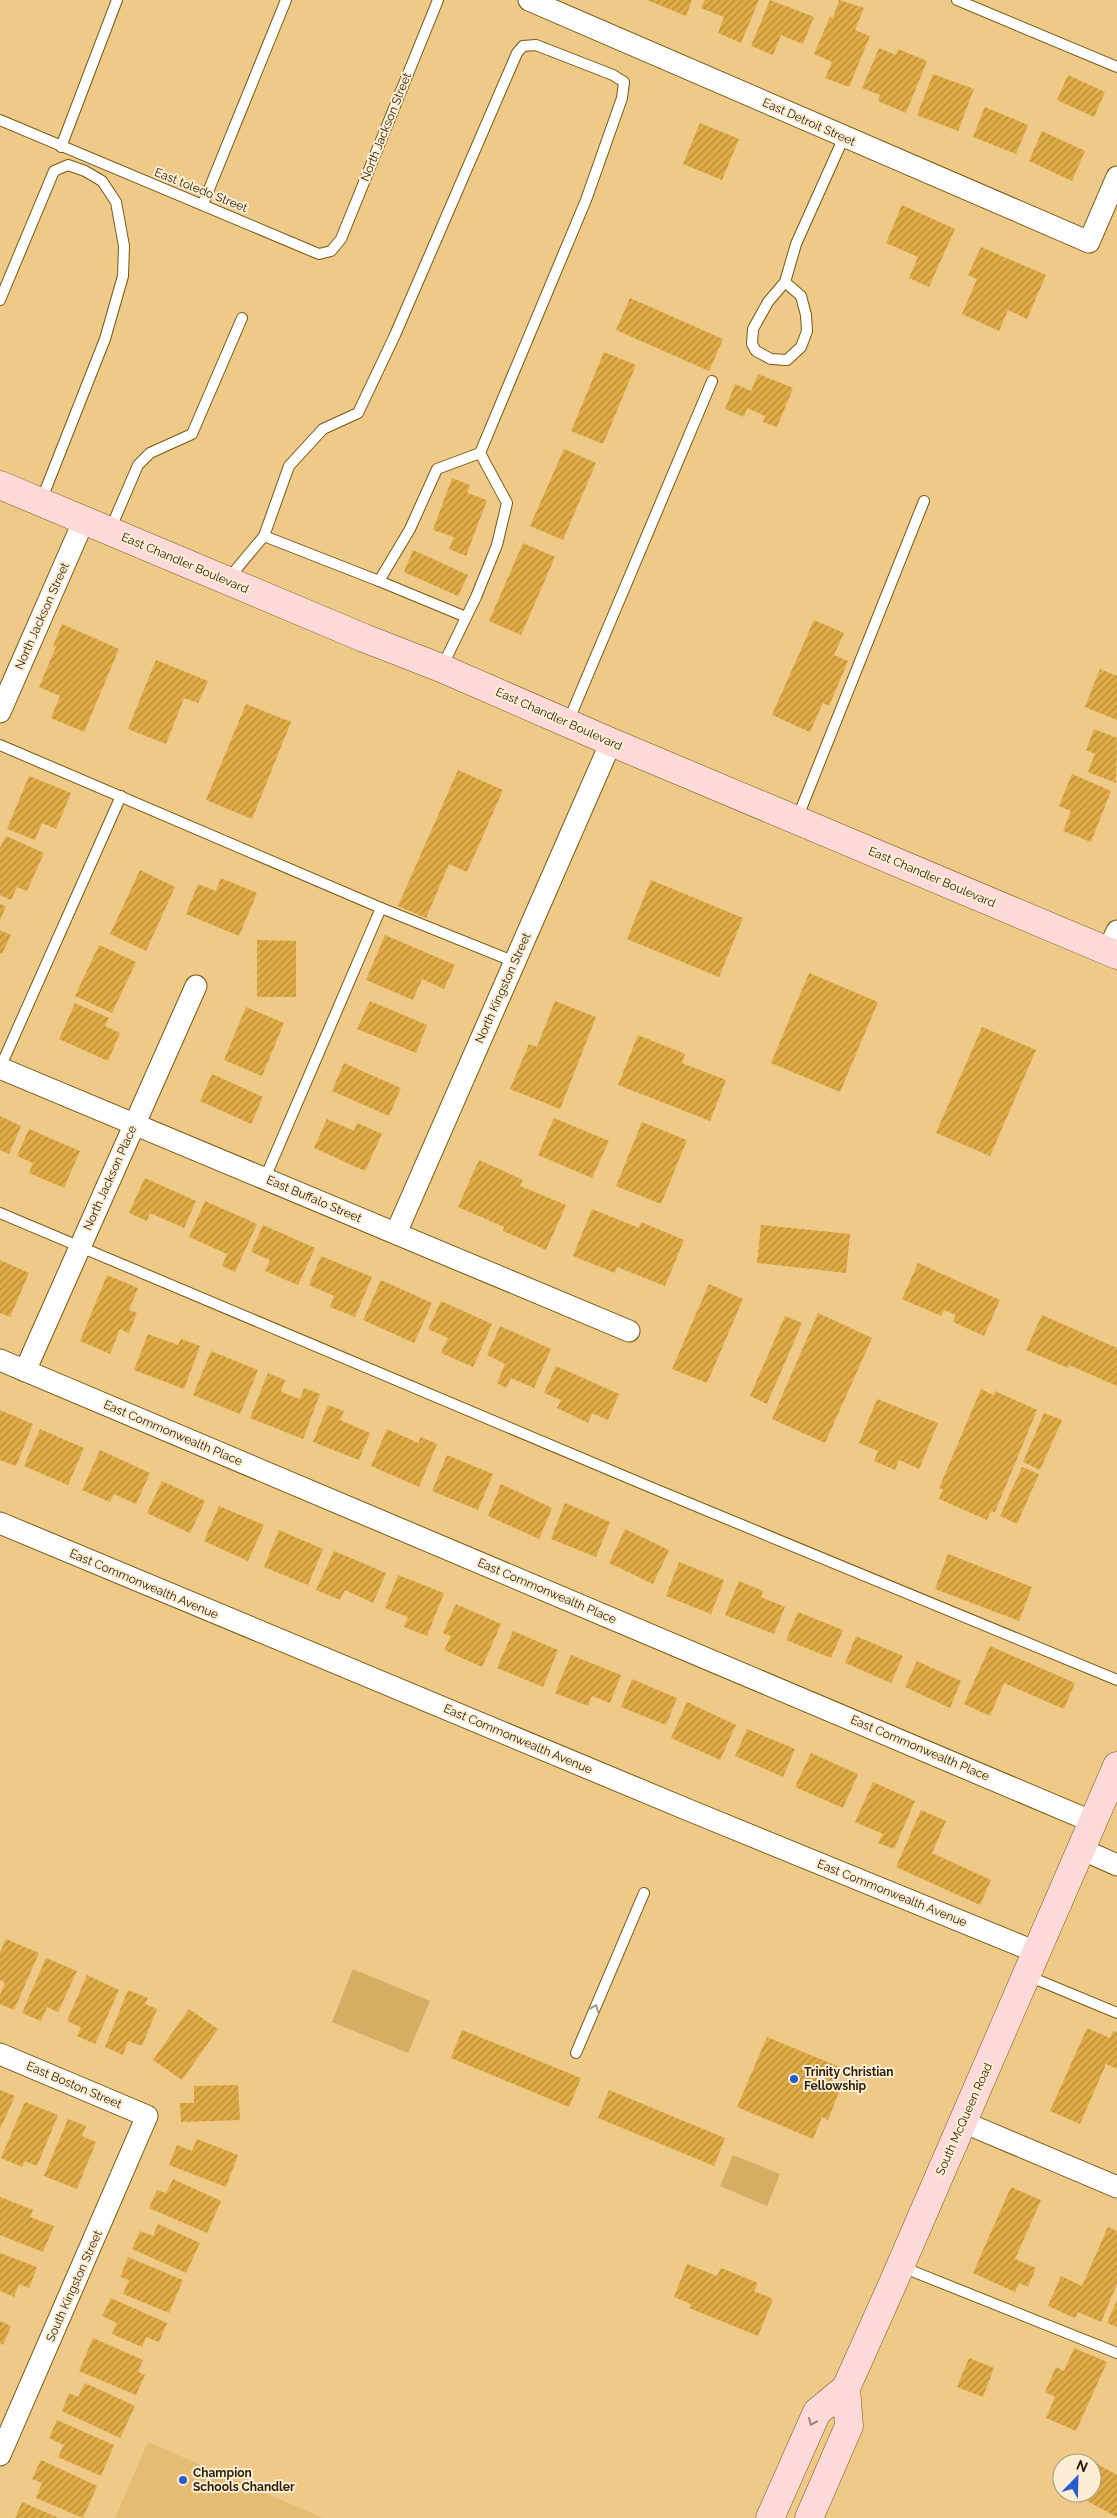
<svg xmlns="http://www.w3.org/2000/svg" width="1117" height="2518" viewBox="0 0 1117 2518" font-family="Raleway,sans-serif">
<defs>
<pattern id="building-hatch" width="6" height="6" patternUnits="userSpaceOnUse" patternTransform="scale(1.25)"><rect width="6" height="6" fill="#e0ac47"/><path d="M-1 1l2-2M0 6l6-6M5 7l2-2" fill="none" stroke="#b68b39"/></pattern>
</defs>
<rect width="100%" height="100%" fill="#eec988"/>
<polygon fill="#e5bc74" points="148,2442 323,2518 115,2518"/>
<g fill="#d5ad63">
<polygon points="353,1969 430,2001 408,2053 332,2022"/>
<polygon points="733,2155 780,2174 767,2206 720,2186"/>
</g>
<g fill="url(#building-hatch)">
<polygon points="647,0 692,0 686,16"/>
<polygon points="705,0 759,0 741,43 718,33 724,17 701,8"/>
<polygon points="770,0 814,17 803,44 781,35 773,55 751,46"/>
<polygon points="839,0 864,8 855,30 870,36 849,87 825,78 832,62 814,54 830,17 833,18"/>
<polygon points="879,48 896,55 898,49 927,61 906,113 878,101 880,95 862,88"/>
<polygon points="933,74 974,89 958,131 917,115"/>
<polygon points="1068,75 1105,92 1094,117 1057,100"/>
<polygon points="985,107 1028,125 1016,154 973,137"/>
<polygon points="700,123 739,139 722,180 683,164"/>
<polygon points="1042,131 1085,151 1072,181 1029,161"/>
<polygon points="902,205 955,229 929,287 909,278 918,257 886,243"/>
<polygon points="981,247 1046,275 1027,319 1008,310 999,331 962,314 977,279 968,275"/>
<polygon points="630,298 723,339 709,371 616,330"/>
<polygon points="604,352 636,365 603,444 571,431"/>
<polygon points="758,374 793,388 777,427 763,422 765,416 747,408 744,417 725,409 735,384 751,391"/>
<polygon points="564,449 596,463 563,540 530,526"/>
<polygon points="452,478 470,485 467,493 487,500 466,556 449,549 454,537 433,530"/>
<polygon points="523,543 555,557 521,635 489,621"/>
<polygon points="413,550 468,575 458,596 404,572"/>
<polygon points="814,620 844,633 834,655 848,661 829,706 823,703 810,732 772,715"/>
<polygon points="62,624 119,649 84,732 51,718 60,696 39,687 56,647 53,646"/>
<polygon points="156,660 208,681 198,703 184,698 166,744 128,729"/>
<polygon points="1100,669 1117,676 1117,720 1085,707"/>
<polygon points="246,704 291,722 252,819 206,800"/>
<polygon points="1094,729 1117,738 1116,783 1088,772 1095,754 1086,750"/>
<polygon points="458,770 503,790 467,872 449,864 426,918 398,906"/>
<polygon points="1072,774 1111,791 1091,842 1063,831 1071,811 1059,806"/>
<polygon points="29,776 71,793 56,829 42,823 35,840 7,829"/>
<polygon points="6,836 44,853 27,891 17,887 11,900 0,895 0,848"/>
<polygon points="140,870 175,887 146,951 110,934"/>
<polygon points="221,878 257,893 239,936 186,914 198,884 216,891"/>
<polygon points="651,880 743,918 719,977 627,939"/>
<polygon points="0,904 6,906 0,920"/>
<polygon points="0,930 11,935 2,954 0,953"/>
<polygon points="385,935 455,965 444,989 422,979 413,1000 366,980"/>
<polygon points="257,940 296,941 296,997 257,997"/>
<polygon points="99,945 136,962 112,1013 75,996"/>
<polygon points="809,973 878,1002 840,1092 771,1063"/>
<polygon points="370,1001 427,1025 416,1053 357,1029"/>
<polygon points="555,1001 596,1017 560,1109 510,1089 529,1044 537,1047"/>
<polygon points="75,1003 109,1018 105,1026 120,1033 108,1061 59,1039"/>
<polygon points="246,1007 284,1023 262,1076 224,1060"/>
<polygon points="982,1027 1036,1050 990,1156 936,1133"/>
<polygon points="638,1035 685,1054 682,1063 726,1080 710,1121 618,1085"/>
<polygon points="344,1063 401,1088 389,1116 332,1091"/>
<polygon points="212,1074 263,1097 251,1124 200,1101"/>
<polygon points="0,1116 21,1126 9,1154 0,1150"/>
<polygon points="554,1118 609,1141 592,1178 538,1155"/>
<polygon points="327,1119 354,1131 357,1123 382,1134 365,1171 314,1148"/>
<polygon points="642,1122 687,1140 661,1204 616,1186"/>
<polygon points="29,1129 80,1151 64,1188 29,1173 33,1163 17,1156"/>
<polygon points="479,1160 523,1180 520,1186 566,1205 546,1250 503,1231 504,1227 458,1207"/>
<polygon points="145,1178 196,1201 184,1228 150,1213 147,1221 129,1213"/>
<polygon points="205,1201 257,1224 235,1272 222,1266 227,1254 189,1237"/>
<polygon points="592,1209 639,1228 641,1222 684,1240 665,1286 617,1267 615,1273 573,1256"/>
<polygon points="263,1225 315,1248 298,1285 265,1271 270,1260 251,1252"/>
<polygon points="761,1225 850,1234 846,1273 757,1263"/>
<polygon points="321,1256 372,1277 355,1317 330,1307 334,1296 309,1285"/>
<polygon points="0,1260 29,1273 10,1317 0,1313"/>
<polygon points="918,1263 1000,1300 984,1336 953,1322 956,1315 944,1310 941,1316 902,1299"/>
<polygon points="107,1275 138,1288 129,1310 137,1313 129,1333 120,1329 110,1354 80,1341"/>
<polygon points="381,1280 432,1303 414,1343 363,1320"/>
<polygon points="709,1284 743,1299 707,1383 672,1369"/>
<polygon points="441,1301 492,1324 473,1367 441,1353 448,1338 428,1329"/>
<polygon points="818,1313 872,1338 825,1443 772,1419"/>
<polygon points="1042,1315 1117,1348 1117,1386 1069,1365 1068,1368 1026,1350"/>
<polygon points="785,1316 802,1323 767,1404 750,1396"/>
<polygon points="500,1326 551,1349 534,1388 511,1378 506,1388 497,1383 505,1364 487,1355"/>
<polygon points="148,1334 178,1345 181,1339 200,1346 184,1389 134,1370"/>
<polygon points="211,1351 258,1370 240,1414 193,1395"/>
<polygon points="556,1366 619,1394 608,1420 592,1413 588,1423 557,1408 561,1400 544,1393"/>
<polygon points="268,1373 285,1380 281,1392 300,1399 304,1388 320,1394 303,1439 250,1418"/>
<polygon points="981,1389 993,1395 995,1391 1037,1410 995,1512 991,1511 987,1520 939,1499 943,1489 939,1488"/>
<polygon points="877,1399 938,1423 919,1469 899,1460 895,1470 874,1461 878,1451 859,1443"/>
<polygon points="328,1405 344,1411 340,1420 370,1433 359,1460 313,1442"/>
<polygon points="0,1410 33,1424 16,1466 0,1460"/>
<polygon points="1044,1413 1062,1420 1040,1470 1023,1462"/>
<polygon points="40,1429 84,1448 68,1485 24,1466"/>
<polygon points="387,1429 418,1443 421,1437 437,1444 419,1487 371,1466"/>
<polygon points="100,1450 150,1473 136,1504 114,1494 110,1502 82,1490"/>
<polygon points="447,1455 493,1474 478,1510 432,1491"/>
<polygon points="1022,1467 1039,1474 1017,1524 1000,1516"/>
<polygon points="162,1481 205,1501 190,1533 147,1513"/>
<polygon points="501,1484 552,1508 539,1539 488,1516"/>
<polygon points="565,1503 610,1522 596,1557 551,1539"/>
<polygon points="219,1506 264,1525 248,1561 204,1541"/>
<polygon points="625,1529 669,1550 653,1584 609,1563"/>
<polygon points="279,1530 323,1549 308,1585 264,1567"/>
<polygon points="334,1551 386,1573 373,1603 345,1590 340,1600 316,1590"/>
<polygon points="948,1554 1032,1587 1019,1621 935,1589"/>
<polygon points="679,1562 724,1580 711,1614 666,1596"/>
<polygon points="398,1575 444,1593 427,1636 404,1627 408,1617 385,1608"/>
<polygon points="739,1581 763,1591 761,1597 785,1607 774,1634 725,1615"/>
<polygon points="456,1604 501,1624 482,1667 444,1650 451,1636 443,1633"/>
<polygon points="798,1612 843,1630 831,1658 786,1640"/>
<polygon points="513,1631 558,1650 543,1687 497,1668"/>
<polygon points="856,1636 903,1656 891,1683 845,1663"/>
<polygon points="990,1646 1075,1683 1064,1709 1004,1683 990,1716 964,1704"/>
<polygon points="571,1655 621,1675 610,1703 592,1696 588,1706 555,1693"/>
<polygon points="917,1661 961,1681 950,1708 905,1687"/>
<polygon points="632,1679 677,1698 666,1725 621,1707"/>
<polygon points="687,1702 736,1725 720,1760 671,1738"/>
<polygon points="747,1729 795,1749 783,1777 735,1756"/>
<polygon points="811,1753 858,1774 843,1808 795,1787"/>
<polygon points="873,1782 915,1801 894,1849 878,1843 883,1834 855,1822"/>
<polygon points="921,1810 946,1821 932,1853 991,1880 980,1905 896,1867"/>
<polygon points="6,1939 39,1953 14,2010 0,2004 0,1995 5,1983 0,1980 0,1952"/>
<polygon points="46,1958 77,1971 58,2012 47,2007 41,2021 22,2013"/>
<polygon points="87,1975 119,1990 95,2044 77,2036 81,2027 67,2021"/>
<polygon points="128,1990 148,1998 145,2004 157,2009 142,2046 128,2041 123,2055 105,2047"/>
<polygon points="189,2009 218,2029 182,2080 153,2060"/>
<polygon points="1087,2028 1110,2038 1113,2031 1117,2032 1117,2069 1106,2064 1080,2124 1050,2111"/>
<polygon points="462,2030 581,2078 569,2107 451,2058"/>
<polygon points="767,2037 842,2068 834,2090 839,2092 828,2120 822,2117 813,2139 737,2107"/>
<polygon points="238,2085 240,2120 181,2122 180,2103 194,2103 194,2086"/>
<polygon points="0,2090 15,2096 0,2129"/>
<polygon points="609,2090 725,2138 714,2166 598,2118"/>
<polygon points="25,2102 58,2115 37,2166 25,2161 22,2167 1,2158"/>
<polygon points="68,2119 86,2126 82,2136 96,2142 77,2189 44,2176"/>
<polygon points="197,2139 238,2155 226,2187 169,2165 177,2145 192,2151"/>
<polygon points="173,2179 221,2201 207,2233 149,2208 157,2190 166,2193"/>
<polygon points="1011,2187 1041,2200 1015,2259 1036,2268 1028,2287 1019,2283 1015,2292 973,2273"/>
<polygon points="0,2197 33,2210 30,2217 54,2226 43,2252 0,2235"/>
<polygon points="158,2224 200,2243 186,2273 132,2249 140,2231 153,2236"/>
<polygon points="1108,2227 1117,2231 1117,2284 1101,2322 1078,2312 1075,2318 1048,2306 1061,2276 1082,2286"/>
<polygon points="0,2253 37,2267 29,2288 19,2284 14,2297 0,2291"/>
<polygon points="128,2257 183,2280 169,2313 123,2294 129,2280 120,2277"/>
<polygon points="687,2264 717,2276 721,2268 758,2283 754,2291 773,2299 758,2336 689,2308 691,2304 674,2297"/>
<polygon points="111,2298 167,2323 159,2342 146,2337 142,2347 112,2334 117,2323 102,2316"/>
<polygon points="1117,2300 1117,2327 1107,2323"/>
<polygon points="0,2321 11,2326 3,2345 0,2343"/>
<polygon points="93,2338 143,2360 138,2372 145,2375 136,2395 79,2371"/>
<polygon points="1074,2348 1107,2362 1076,2431 1046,2418 1055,2397 1045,2392 1056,2367 1064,2371"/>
<polygon points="969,2358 994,2368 983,2397 957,2387"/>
<polygon points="85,2383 135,2406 120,2438 62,2411 69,2393 78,2397"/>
<polygon points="57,2420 114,2445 101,2476 58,2457 64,2445 49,2438"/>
<polygon points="41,2460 97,2486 83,2518 36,2498 42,2483 32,2479"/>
<polygon points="1094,2462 1117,2475 1117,2517 1076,2495 1092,2493"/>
<polygon points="22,2502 59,2518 15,2518"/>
</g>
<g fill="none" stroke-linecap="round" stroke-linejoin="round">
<g stroke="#785812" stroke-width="12">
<g id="service">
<polyline points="957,0 1117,67"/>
<polyline points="0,120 319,254 331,251 341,239 438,0"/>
<polyline points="61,147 117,0"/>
<polyline points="203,204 286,0"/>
<polyline points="785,282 801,296 806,315 807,331 801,347 787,360 771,359 756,351 752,344 753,329 768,302 785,282 796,244 844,137"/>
<polyline points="0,300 54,171 68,165 85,171 102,181 116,202 124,246 123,276 105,339 41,501"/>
<polyline points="110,530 138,465 150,453 192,434 242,318"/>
<polyline points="264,536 379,581"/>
<polyline points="228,579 264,536 289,466 323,429 358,413 395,335 517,53 523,46 536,45 613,75 624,82 622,98 586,200 480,453 437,469 410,529 379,581 466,617"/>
<polyline points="442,667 476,597 497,545 507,503 480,453"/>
<polyline points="568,722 712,381"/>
<polyline points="0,745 381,908 515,962"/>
<polyline points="797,819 924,501"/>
<polyline points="0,1068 121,796"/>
<polyline points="265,1178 381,908"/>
<polyline points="0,1213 650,1487 1117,1680"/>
<polyline points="1028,1976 1117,2013"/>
<polyline points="576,2053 644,1893"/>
<polyline points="902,2267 1117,2353"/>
</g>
</g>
<g stroke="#785812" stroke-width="23">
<g id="minor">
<polyline points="529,0 1089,242 1117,177"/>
<polyline points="0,712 84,520"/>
<polyline points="1108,951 1117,931"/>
<polyline points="0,1068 629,1331"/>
<polyline points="396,1233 611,742"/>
<polyline points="0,1360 1093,1822"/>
<polyline points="25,1371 196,986"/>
<polyline points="0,1523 686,1809 1036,1952"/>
<polyline points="1081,1849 1117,1865"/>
<polyline points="0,2054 147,2116 0,2455"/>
<polyline points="963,2122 1117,2187"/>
</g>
</g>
<g stroke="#785812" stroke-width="29">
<g id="secondary">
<polyline points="0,485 364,638 441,668 611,742 1117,955"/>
<polyline points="770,2518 817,2412 846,2388 893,2283 1117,1766"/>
<polyline points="809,2518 849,2426 846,2388"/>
</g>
</g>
<use href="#service" stroke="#fff" stroke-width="10"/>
<use href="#minor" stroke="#fff" stroke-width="21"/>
<use href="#secondary" stroke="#fed9d9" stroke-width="28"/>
</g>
<defs><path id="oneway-chevron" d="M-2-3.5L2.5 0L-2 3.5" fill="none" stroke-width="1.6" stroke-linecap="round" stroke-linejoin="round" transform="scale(1.25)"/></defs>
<use stroke="#a09a8e" href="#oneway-chevron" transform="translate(595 2008) rotate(-67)"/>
<use stroke="#9f8579" href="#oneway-chevron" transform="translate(812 2422) rotate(114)"/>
<g fill="#235ecb" stroke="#fceed4" stroke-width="2">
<circle cx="794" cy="2079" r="5"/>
<circle cx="183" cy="2480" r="5"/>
</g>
<g text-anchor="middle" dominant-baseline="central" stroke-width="4" stroke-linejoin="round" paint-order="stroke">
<g font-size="12" fill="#2b1e03" stroke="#fceed4">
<text transform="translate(809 122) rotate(24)">East Detroit Street</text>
<text transform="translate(386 127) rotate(-68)">North Jackson Street</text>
<text transform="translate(201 190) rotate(22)">East toledo Street</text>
<text transform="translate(185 563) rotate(23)">East Chandler Boulevard</text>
<text transform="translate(42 616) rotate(-66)">North Jackson Street</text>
<text transform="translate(559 719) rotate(24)">East Chandler Boulevard</text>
<text transform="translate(932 877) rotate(23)">East Chandler Boulevard</text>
<text transform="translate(503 988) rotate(-66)">North Kingston Street</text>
<text transform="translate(110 1178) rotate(-66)">North Jackson Place</text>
<text transform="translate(314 1199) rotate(23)">East Buffalo Street</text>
<text transform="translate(173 1433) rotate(23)">East Commonwealth Place</text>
<text transform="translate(144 1584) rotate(23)">East Commonwealth Avenue</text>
<text transform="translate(547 1591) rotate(23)">East Commonwealth Place</text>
<text transform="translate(518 1739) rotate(23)">East Commonwealth Avenue</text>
<text transform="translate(920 1748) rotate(23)">East Commonwealth Place</text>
<text transform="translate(892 1893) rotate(22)">East Commonwealth Avenue</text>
<text transform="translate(74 2085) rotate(23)">East Boston Street</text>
<text transform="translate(964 2119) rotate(-66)">South McQueen Road</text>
<text transform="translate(74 2286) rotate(-66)">South Kingston Street</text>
</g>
<g font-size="12" font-weight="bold" fill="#2b1e03" stroke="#fceed4" text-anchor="start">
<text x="804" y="2072">Trinity Christian<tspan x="804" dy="14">Fellowship</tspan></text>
<text x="193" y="2473">Champion<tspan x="193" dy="14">Schools Chandler</tspan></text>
</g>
</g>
<g transform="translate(1077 2478) rotate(23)"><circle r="24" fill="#fceed4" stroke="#a89b80"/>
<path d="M0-4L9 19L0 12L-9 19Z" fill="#235ecb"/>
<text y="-8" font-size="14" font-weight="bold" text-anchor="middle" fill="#2b1e03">N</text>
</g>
</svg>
